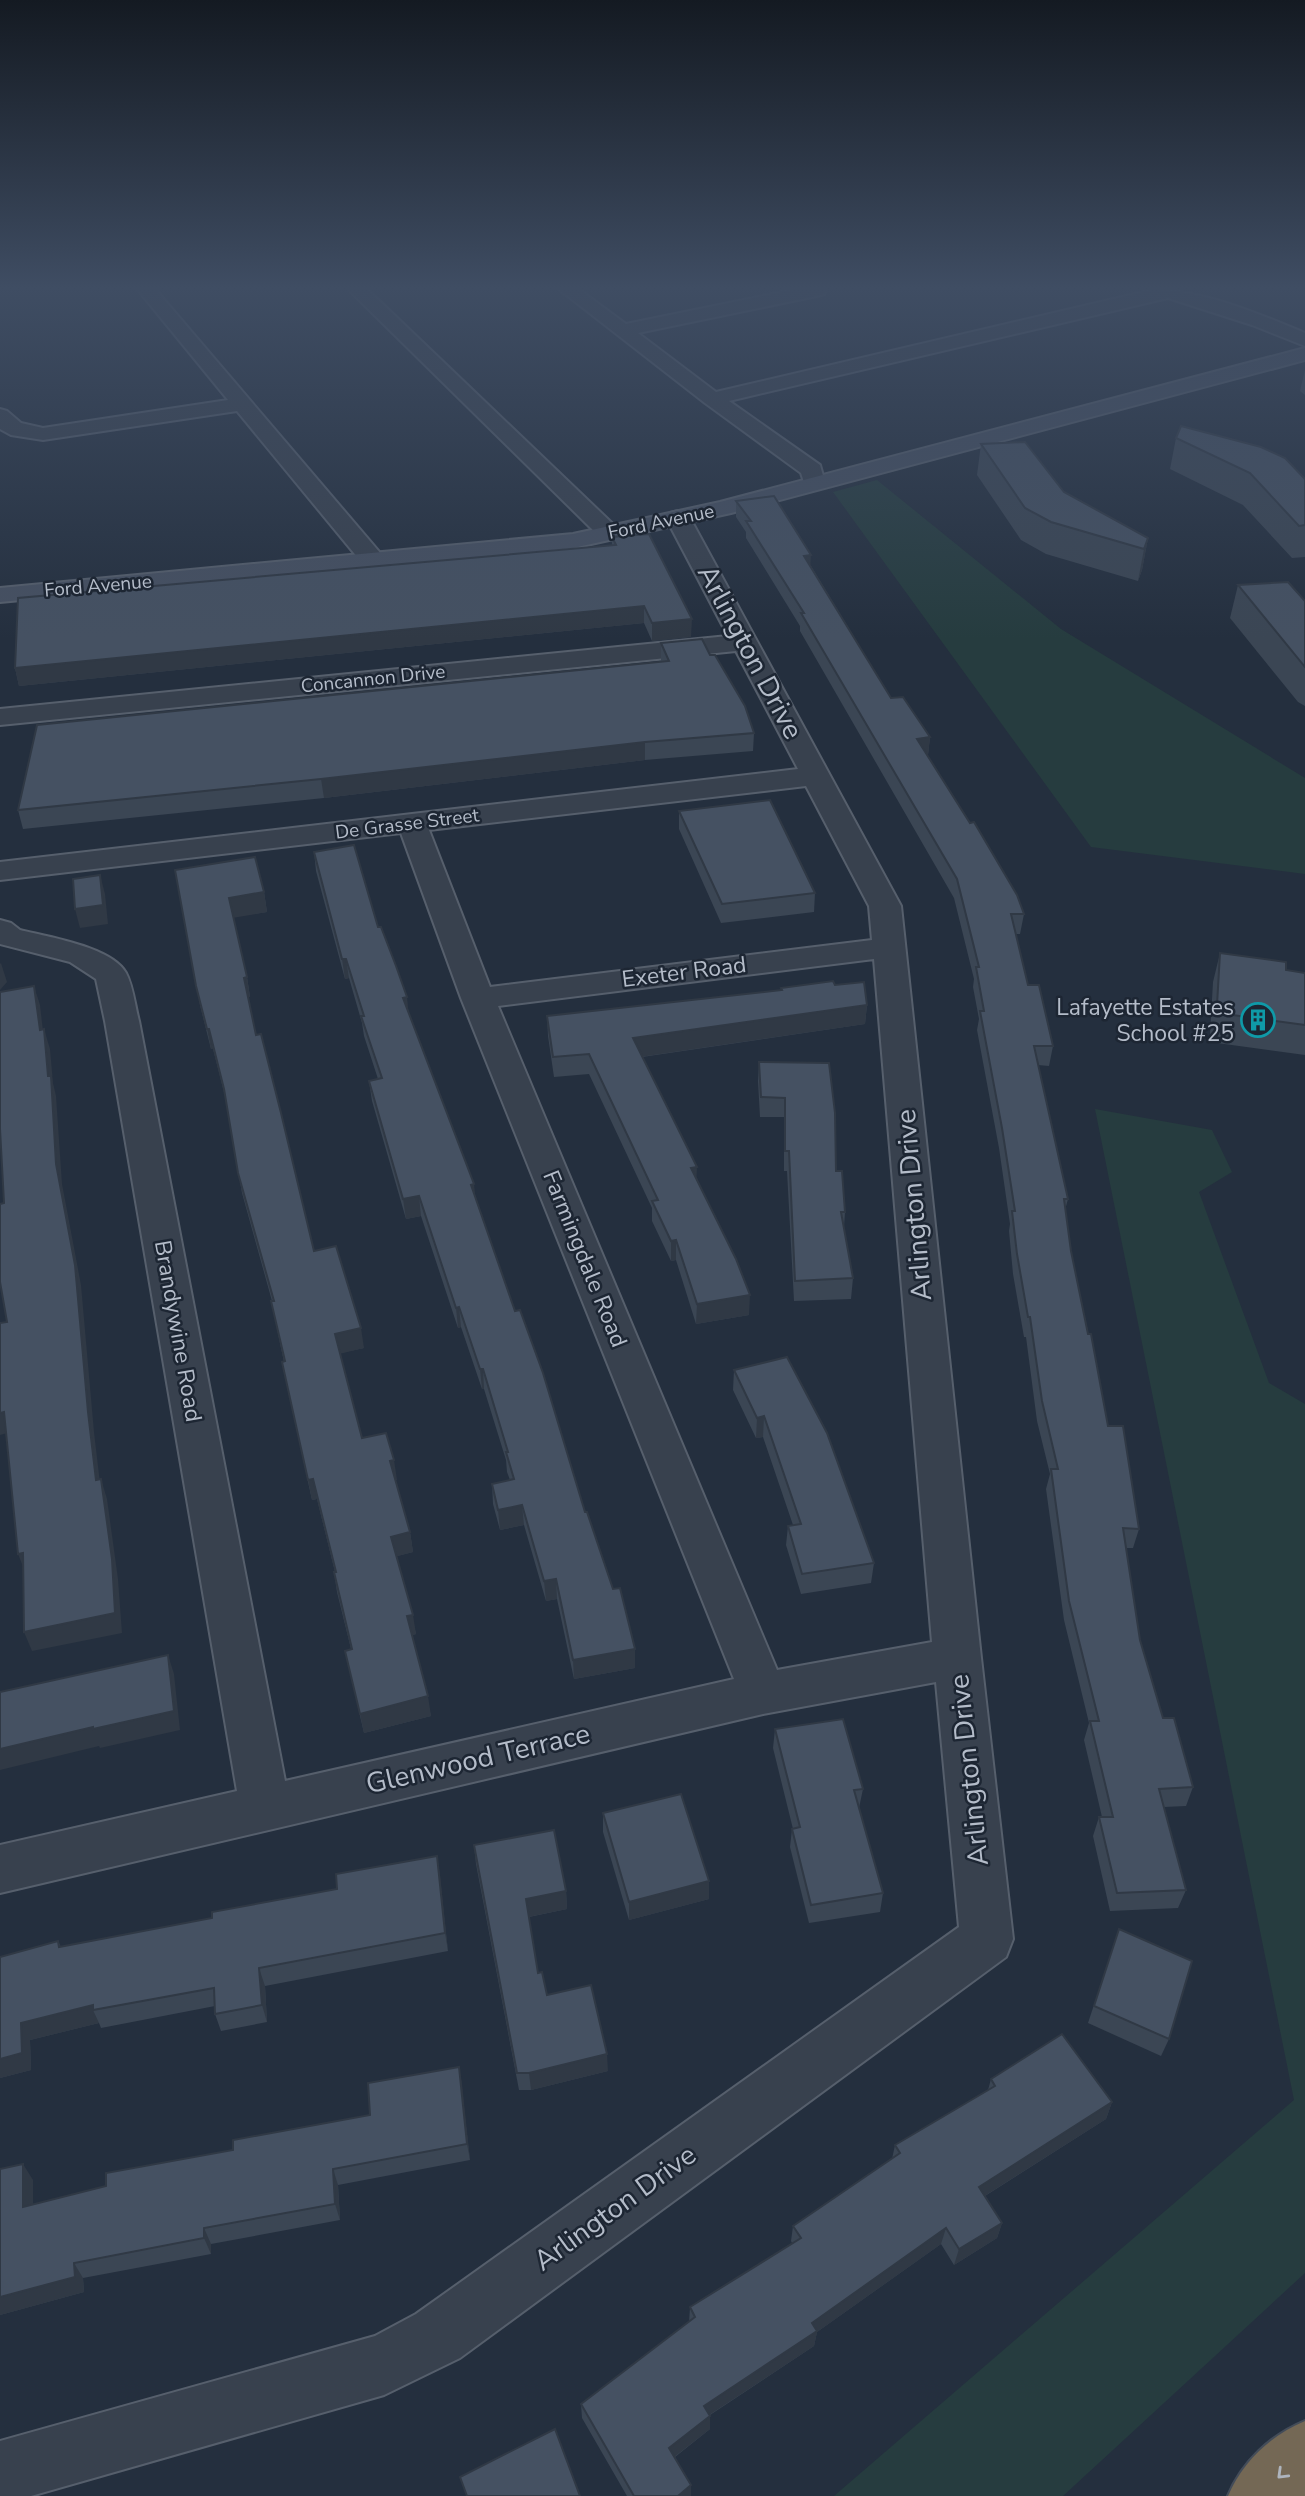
<svg xmlns="http://www.w3.org/2000/svg" width="1305" height="2496" viewBox="0 0 1305 2496" font-family="'Nunito Sans',sans-serif">
<rect width="100%" height="100%" fill="#242f3e"/>
<g fill="#263c3f">
<polygon points="877,480 1061,629 1305,778 1305,874 1091,847 833,492"/>
<polygon points="1095,1109 1212,1130 1232,1172 1199,1192 1269,1383 1305,1404 1305,2273 1063,2496 834,2496 1294,2100"/>
</g>
<g fill="none" stroke-linecap="round" stroke-linejoin="round">
<g stroke="#565f6c" stroke-width="4">
<g id="street">
<polygon points="138,290 156,290 381,554 384,559 381,564 372,566 363,564 237,411 43,440 11,435 0,429 0,409 7,411 21,423 43,428 228,400"/>
<polygon points="349,290 368,290 617,528 621,533 617,538 601,538"/>
<path d="M560,290H580L626,324L792,290H826L824,294L817,296L638,333L716,392L1152,290C1204,290 1257,313 1305,333V346L1252,325L1168,298L729,401L820,465L825,483L822,488H806L801,473L705,403Z"/>
<path d="M678,511L686,513L690,518L901,906L981,1658L1013,1939L1006,1957L460,2358L384,2395L31,2496H0V2441L375,2336L416,2314L959,1927L936,1682L763,1714L0,1893V1845L237,1791L105,1021L96,979L70,962L0,944V920L11,923L20,930C48,937 112,947 126,973C133,986 135,1006 139,1021L285,1781L734,1679L461,998L401,833L0,880V862L798,769L736,651L0,725V709L728,636L666,518L670,513ZM806,786L869,906L872,940L490,987L429,830ZM874,959L932,1642L777,1670L498,1006Z"/>
</g>
</g>
<g stroke="#565f6c" stroke-width="4">
<polygon id="secondary" points="1305,348 1305,360 731,513 573,548 0,602 0,588 573,534 720,502"/>
</g>
<g stroke="#434c59" stroke-width="4">
<path id="highway" d="M1305,2421V2496H1228C1242,2462 1271,2435 1305,2421Z"/>
</g>
<use href="#street" fill="#38414e" fill-rule="evenodd"/>
<use href="#secondary" fill="#465061" fill-rule="evenodd"/>
<use href="#highway" fill="#746855" fill-rule="evenodd"/>
</g>
<g fill="#3b4654">
<polygon points="1305,370 1305,395 1300,391"/>
<polygon points="1176,438 1305,479 1305,557 1292,558 1243,505 1170,469"/>
<polygon points="981,444 1064,492 1148,538 1142,570 1138,581 1046,554 1021,540 977,475"/>
<polygon points="736,501 811,566 891,698 930,737 928,755 927,755 1024,914 1020,934 1016,934 1028,985 1053,1046 1049,1066 1038,1065 1068,1199 1065,1210 1071,1251 1108,1426 1139,1529 1133,1548 1126,1548 1140,1640 1163,1718 1193,1787 1186,1806 1164,1807 1186,1890 1178,1908 1110,1911 1093,1836 1099,1817 1102,1817 1084,1740 1089,1723 1064,1620 1046,1489 1050,1474 1037,1421 1026,1337 1024,1337 1013,1274 1009,1231 1010,1224 999,1148 977,1030 979,1019 973,987 974,979 954,898 800,631 800,626 746,538 746,532 736,517"/>
<polygon points="612,537 691,637 652,641 644,623 19,686 15,668 612,545"/>
<polygon points="1238,585 1305,601 1305,706 1298,702 1230,618"/>
<polygon points="661,643 754,733 753,751 645,760 324,798 23,829 18,810 661,662"/>
<polygon points="679,811 815,893 814,912 721,923 679,829"/>
<polygon points="314,852 378,927 476,1198 585,1512 635,1649 635,1668 574,1679 557,1599 546,1601 524,1525 500,1530 493,1504 492,1484 510,1480 507,1472 506,1460 484,1389 482,1389 461,1327 458,1328 421,1216 406,1219 372,1101 369,1081 378,1079 364,1036 362,1023 349,978 345,979 316,871"/>
<polygon points="175,870 264,892 267,912 233,917 247,977 250,997 248,997 256,1035 314,1251 364,1348 340,1353 362,1438 397,1480 395,1480 410,1532 413,1552 397,1556 416,1634 412,1635 431,1716 364,1733 345,1651 351,1649 337,1592 334,1572 335,1572 317,1499 312,1500 286,1382 282,1362 284,1362 271,1301 272,1301 242,1193 226,1100 213,1049 211,1049 200,1005"/>
<polygon points="1220,953 1286,970 1305,973 1305,1055 1217,1043 1218,1035 1210,1034 1213,982"/>
<polygon points="835,985 867,1005 865,1024 642,1057 697,1180 749,1315 696,1324 676,1260 671,1261 652,1221 652,1208 589,1074 554,1077 548,1036 547,1016 781,991 781,988"/>
<polygon points="759,1062 836,1171 845,1212 844,1227 853,1278 851,1299 794,1301 787,1171 784,1171 784,1117 760,1117 758,1081"/>
<polygon points="734,1370 874,1563 871,1583 801,1594 786,1545 788,1526 793,1525 763,1437 756,1438 733,1390"/>
<polygon points="775,1729 863,1789 859,1808 883,1893 880,1912 809,1923 790,1847 792,1829 793,1829 773,1748"/>
<polygon points="603,1813 709,1899 629,1920 603,1832"/>
<polygon points="474,1845 566,1891 567,1909 529,1917 538,1973 547,1995 608,2071 531,2090 519,2090 476,1864"/>
<polygon points="437,1856 448,1951 265,1986 267,2022 221,2031 215,2014 215,2006 101,2028 99,2023 30,2040 31,2070 0,2078 0,1957 58,1941 61,1947 212,1918 337,1889"/>
<polygon points="1119,1929 1169,2039 1161,2056 1088,2023"/>
<polygon points="459,2067 470,2160 338,2185 340,2220 211,2244 211,2254 83,2278 84,2292 0,2315 0,2169 33,2180 33,2205 106,2186 233,2150 370,2115"/>
<polygon points="991,2079 1112,2102 1106,2119 985,2196 1002,2223 997,2238 954,2265 941,2244 817,2332 814,2346 710,2415 710,2429 675,2457 691,2496 627,2496 582,2418 581,2404 689,2322 690,2307 792,2243 791,2241 793,2226 892,2159 895,2145 988,2090"/>
</g>
<g fill="#303945">
<polygon points="1148,538 1142,570 1138,581 1144,549"/>
<polygon points="811,555 810,572 804,556"/>
<polygon points="644,606 644,623 19,686 15,668"/>
<polygon points="692,619 691,637 652,641 652,623"/>
<polygon points="930,737 928,755 915,757 917,739"/>
<polygon points="645,742 645,760 324,798 321,779"/>
<polygon points="100,875 105,894 108,924 80,928 75,909"/>
<polygon points="264,892 267,912 232,918 229,898"/>
<polygon points="342,959 346,959 349,978 345,979"/>
<polygon points="1,963 7,982 0,990 0,964"/>
<polygon points="247,977 250,997 248,997 244,978"/>
<polygon points="34,986 40,1005 45,1049 40,1030"/>
<polygon points="407,997 409,1017 403,998"/>
<polygon points="867,1005 865,1024 633,1058 633,1038"/>
<polygon points="44,1029 50,1049 53,1083 56,1096 62,1184 81,1285 94,1432 102,1500 96,1480 56,1164"/>
<polygon points="207,1029 209,1029 213,1049 211,1049"/>
<polygon points="697,1167 696,1187 691,1168"/>
<polygon points="474,1184 476,1204 471,1185"/>
<polygon points="419,1196 421,1216 406,1219 403,1199"/>
<polygon points="676,1240 676,1260 671,1261 671,1241"/>
<polygon points="750,1295 749,1315 696,1324 697,1304"/>
<polygon points="459,1307 461,1327 458,1328 456,1308"/>
<polygon points="361,1328 364,1348 339,1354 335,1334"/>
<polygon points="480,1369 483,1369 484,1389 482,1389"/>
<polygon points="4,1412 11,1432 0,1435 0,1413"/>
<polygon points="764,1416 763,1437 756,1438 757,1418"/>
<polygon points="394,1460 397,1480 393,1481 390,1461"/>
<polygon points="101,1479 107,1499 118,1579 122,1633 32,1651 24,1632"/>
<polygon points="313,1479 317,1499 312,1500 308,1480"/>
<polygon points="522,1505 524,1525 500,1530 498,1510"/>
<polygon points="410,1532 413,1552 394,1557 391,1537"/>
<polygon points="23,1553 26,1574 18,1554"/>
<polygon points="556,1579 557,1599 546,1601 544,1581"/>
<polygon points="413,1615 416,1634 410,1636 407,1616"/>
<polygon points="635,1649 635,1668 574,1679 573,1660"/>
<polygon points="168,1655 174,1674 180,1730 100,1748 99,1746 0,1770 0,1749"/>
<polygon points="428,1696 431,1716 364,1733 360,1714"/>
<polygon points="437,1856 440,1875 448,1951 445,1933"/>
<polygon points="709,1881 709,1899 629,1920 629,1902"/>
<polygon points="566,1891 567,1909 528,1917 526,1899"/>
<polygon points="259,1968 265,1986 267,2022 262,2005"/>
<polygon points="93,2005 93,2010 99,2023 30,2040 31,2070 0,2078 0,2059 21,2023"/>
<polygon points="607,2054 608,2071 531,2090 529,2073"/>
<polygon points="459,2067 462,2084 470,2160 467,2144"/>
<polygon points="1112,2102 1106,2119 975,2202 979,2187"/>
<polygon points="23,2164 33,2180 33,2223 23,2207"/>
<polygon points="333,2169 338,2185 340,2220 335,2204"/>
<polygon points="1002,2223 997,2238 954,2265 959,2249"/>
<polygon points="204,2228 211,2244 211,2254 204,2238"/>
<polygon points="946,2228 941,2244 817,2332 814,2346 703,2419 704,2406 812,2323"/>
<polygon points="74,2263 83,2278 84,2292 0,2315 0,2297"/>
<polygon points="710,2416 710,2429 669,2461 669,2448"/>
<polygon points="691,2485 691,2496 678,2496"/>
</g>
<g fill="#455162" stroke="#303945" stroke-width="2">
<polygon points="1181,426 1261,447 1285,458 1305,479 1305,525 1299,526 1250,473 1176,438"/>
<polygon points="1025,442 1064,492 1148,538 1144,549 1051,522 1025,508 981,444"/>
<polygon points="774,496 811,555 804,556 891,698 903,697 930,737 917,739 970,823 974,822 1017,895 1024,914 1011,914 1028,985 1039,985 1053,1046 1034,1046 1068,1199 1064,1199 1071,1251 1088,1334 1091,1334 1108,1426 1123,1426 1139,1529 1123,1528 1140,1640 1163,1718 1174,1718 1193,1787 1159,1789 1186,1890 1117,1893 1099,1817 1113,1817 1090,1721 1099,1721 1069,1601 1051,1469 1058,1469 1042,1401 1030,1317 1028,1317 1017,1254 1012,1211 1015,1211 1002,1128 980,1011 984,1011 976,967 979,967 957,879 801,613 804,613 746,521 751,521 736,501"/>
<polygon points="649,534 692,619 652,623 644,606 15,668 18,598 616,545 612,537"/>
<polygon points="1288,582 1305,601 1305,667 1238,585"/>
<polygon points="702,639 710,655 715,655 745,706 754,733 645,742 321,779 18,810 37,725 669,661 661,643"/>
<polygon points="770,800 815,893 722,904 679,811"/>
<polygon points="354,845 378,927 381,927 396,966 407,997 403,998 474,1184 471,1185 515,1311 520,1310 543,1373 585,1512 587,1512 613,1589 620,1588 635,1649 573,1660 556,1579 544,1581 522,1505 498,1510 492,1484 514,1479 506,1452 508,1452 483,1369 480,1369 459,1307 456,1308 419,1196 403,1199 369,1081 382,1078 361,1016 364,1016 346,959 342,959 314,852"/>
<polygon points="255,857 264,892 229,898 247,977 244,978 256,1035 261,1034 281,1113 314,1251 336,1246 361,1328 335,1334 362,1438 386,1433 394,1460 390,1461 410,1532 391,1537 413,1615 407,1616 428,1696 360,1714 345,1651 352,1649 334,1572 336,1572 313,1479 308,1480 282,1362 285,1361 271,1301 274,1301 238,1173 224,1089 209,1029 207,1029 196,986 175,870"/>
<polygon points="100,875 103,905 75,909 73,879"/>
<polygon points="1220,953 1286,962 1286,970 1305,973 1305,1025 1225,1014 1226,1006 1217,1005"/>
<polygon points="833,981 835,985 864,982 867,1005 633,1038 697,1167 691,1168 736,1259 750,1295 697,1304 676,1240 671,1241 652,1201 658,1200 589,1054 553,1057 547,1016 782,990 781,988"/>
<polygon points="34,986 40,1030 44,1029 48,1076 51,1076 56,1164 75,1265 88,1412 96,1480 101,1479 112,1559 115,1613 24,1632 23,1553 18,1554 4,1412 0,1413 0,1323 7,1322 0,1282 0,1204 4,1203 0,1129 0,992"/>
<polygon points="759,1062 829,1063 835,1113 836,1171 842,1171 845,1212 841,1212 853,1278 795,1281 789,1151 785,1151 785,1098 761,1097"/>
<polygon points="787,1357 827,1433 874,1563 802,1574 788,1526 801,1524 764,1416 757,1418 734,1370"/>
<polygon points="168,1655 174,1711 93,1729 93,1727 0,1749 0,1692"/>
<polygon points="843,1719 863,1789 854,1790 883,1893 811,1905 792,1829 800,1827 775,1729"/>
<polygon points="681,1794 709,1881 629,1902 603,1813"/>
<polygon points="554,1830 566,1891 526,1899 538,1973 542,1972 547,1995 591,1985 607,2054 529,2073 517,2073 474,1845"/>
<polygon points="437,1856 445,1933 259,1968 262,2005 215,2014 214,1988 93,2010 93,2005 21,2023 22,2053 0,2059 0,1957 58,1941 59,1947 212,1918 212,1912 337,1889 336,1874"/>
<polygon points="1119,1929 1192,1961 1169,2039 1094,2006"/>
<polygon points="1062,2034 1112,2102 979,2187 1002,2223 959,2249 946,2228 812,2323 817,2331 704,2406 710,2416 669,2448 691,2485 678,2496 634,2496 581,2404 695,2317 690,2307 801,2238 793,2226 900,2153 895,2145 995,2086 991,2079"/>
<polygon points="459,2067 467,2144 333,2169 335,2204 204,2228 204,2238 74,2263 75,2277 0,2297 0,2169 23,2164 23,2207 106,2186 106,2173 233,2150 233,2140 370,2115 368,2083"/>
<polygon points="555,2429 580,2496 467,2496 460,2477"/>
</g>
<defs><path id="oneway-chevron" d="M-2-3.5L2.5 0L-2 3.5" fill="none" stroke-width="1.6" stroke-linecap="round" stroke-linejoin="round" transform="scale(1.75)"/></defs>
<use stroke="#aeb4bd" href="#oneway-chevron" transform="translate(1282 2474) rotate(136)"/>
<linearGradient id="sky" x2="0" y2="1"><stop stop-color="#141a22"/><stop offset="0.45" stop-color="#3f4d63"/><stop offset="1" stop-color="#3f4d63" stop-opacity="0"/></linearGradient>
<rect width="1305" height="639" fill="url(#sky)"/>
<defs>
<g id="building-ring" transform="scale(1.75)"><circle r="9.5" fill="#1d2633" stroke="#0f9aa8" stroke-width="1.5"/><path d="M-4-6H4V6H1V3H-1V6H-4ZM-2.5-4.3h1.7v1.8h-1.7ZM.8-4.3h1.7v1.8H.8ZM-2.5-1h1.7V.8h-1.7ZM.8-1h1.7V.8H.8Z" fill="#0f9aa8"/></g>
</defs>
<g fill-rule="evenodd">
<use href="#building-ring" x="1258" y="1020"/>
</g>
<g text-anchor="middle" dominant-baseline="central" stroke-width="5" stroke-linejoin="round" paint-order="stroke">
<g font-size="19" fill="#b4bcc9" stroke="#1d2633">
<text transform="translate(661 522) rotate(-12)">Ford Avenue</text>
<text transform="translate(98 586) rotate(-5)">Ford Avenue</text>
<text transform="translate(373 679) rotate(-6)">Concannon Drive</text>
<text transform="translate(407 824) rotate(-7)">De Grasse Street</text>
</g>
<g font-size="23" fill="#b4bcc9" stroke="#1d2633">
<text transform="translate(684 972) rotate(-7)">Exeter Road</text>
<text transform="translate(585 1259) rotate(68)">Farmingdale Road</text>
<text transform="translate(178 1331) rotate(80)">Brandywine Road</text>
</g>
<g font-size="23" fill="#b4bcc9" stroke="#1d2633" text-anchor="end">
<text x="1234" y="1007">Lafayette Estates<tspan x="1234" dy="26">School #25</tspan></text>
</g>
<g font-size="28" fill="#b4bcc9" stroke="#1d2633">
<text transform="translate(750 652) rotate(62)">Arlington Drive</text>
<text transform="translate(914 1205) rotate(-95)">Arlington Drive</text>
<text transform="translate(478 1759) rotate(-13)">Glenwood Terrace</text>
<text transform="translate(969 1770) rotate(-96)">Arlington Drive</text>
<text transform="translate(615 2208) rotate(-36)">Arlington Drive</text>
</g>
</g>
</svg>
